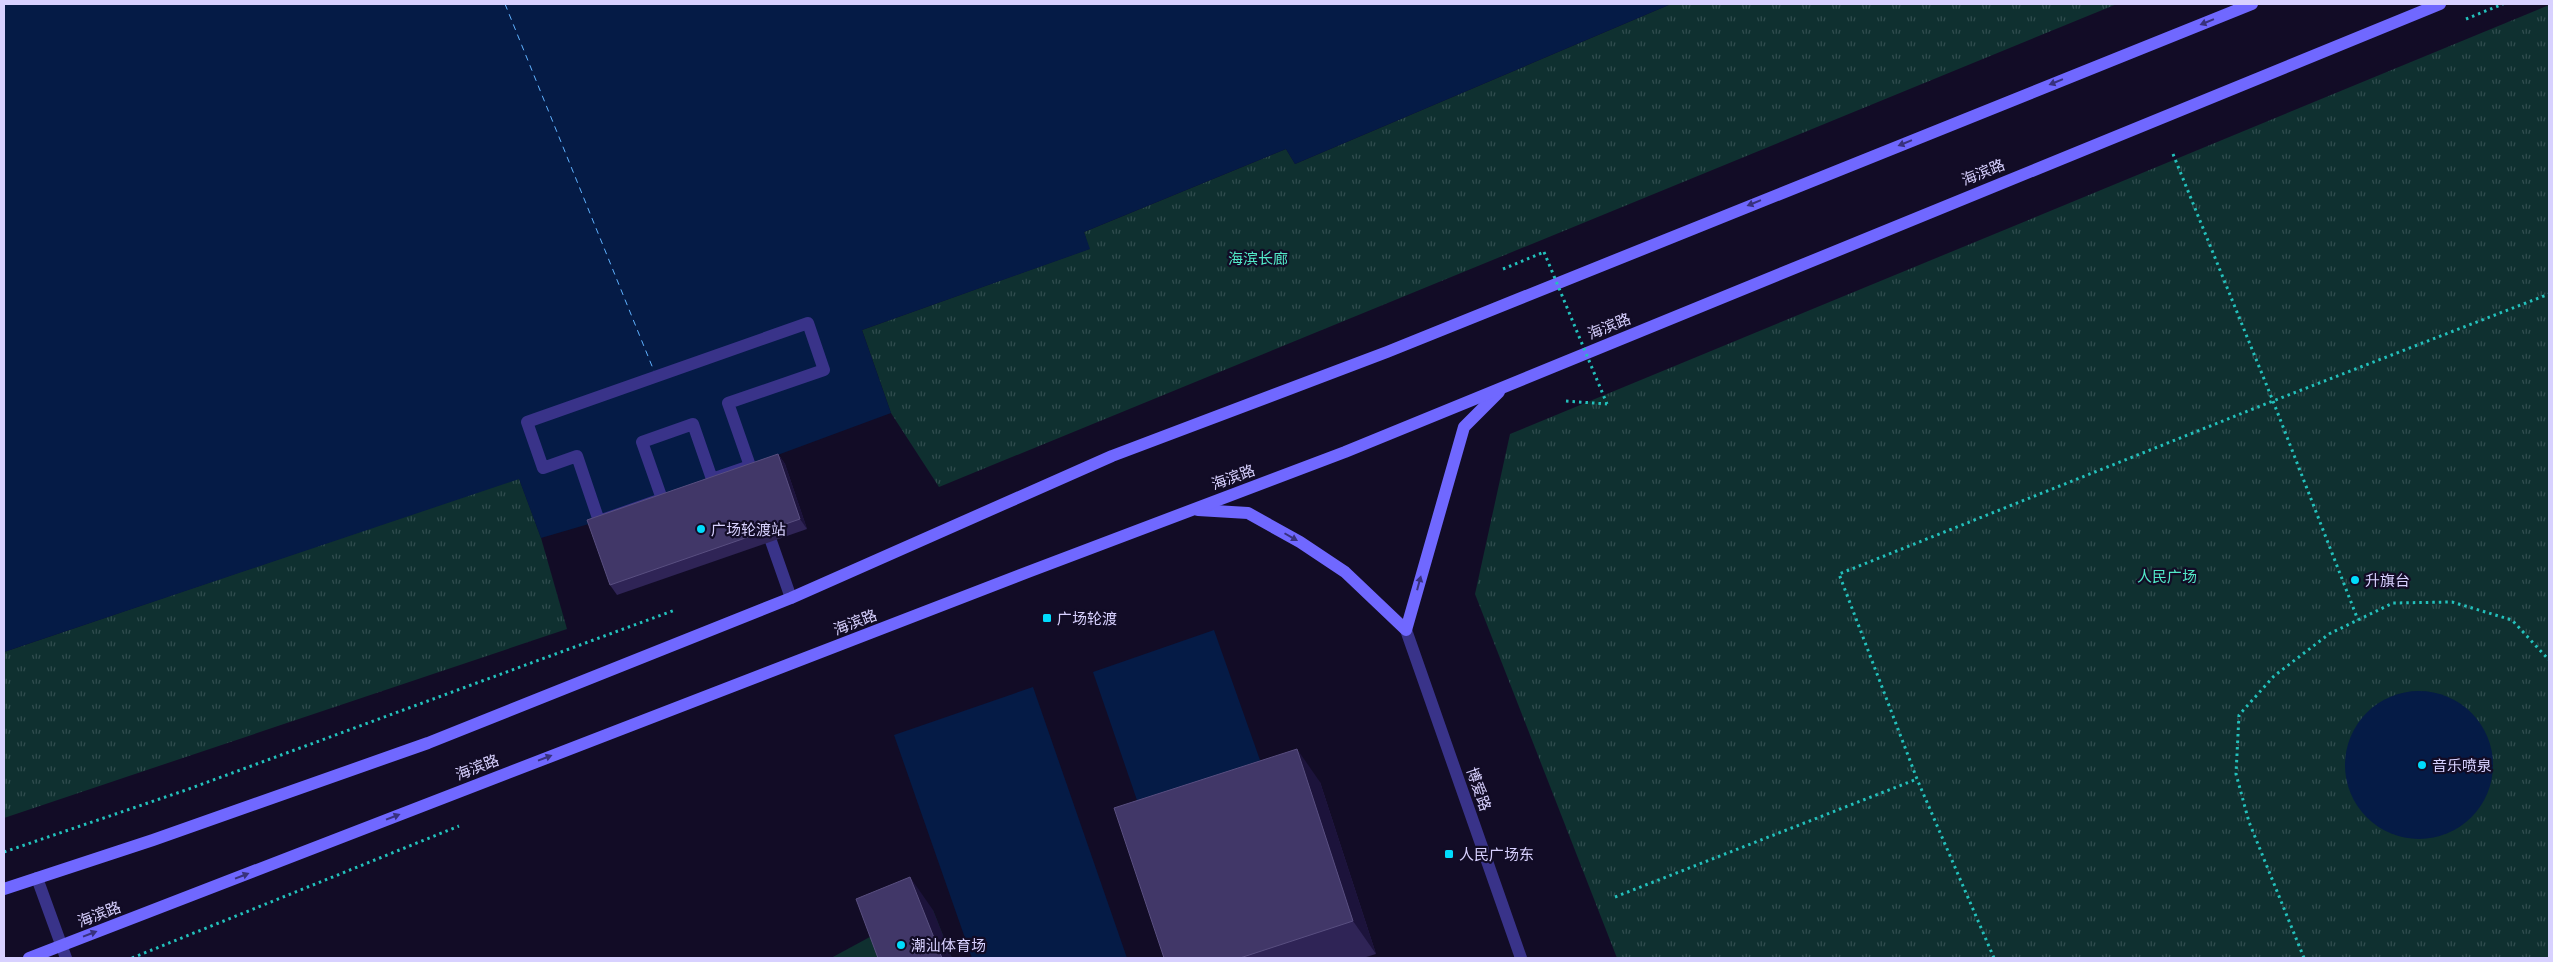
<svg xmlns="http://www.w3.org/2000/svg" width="2553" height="962" viewBox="0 0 2553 962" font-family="'Asap Condensed','Noto Sans SC',sans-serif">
<defs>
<pattern id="park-tufts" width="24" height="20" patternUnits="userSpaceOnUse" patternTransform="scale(1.25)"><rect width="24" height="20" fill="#0f3030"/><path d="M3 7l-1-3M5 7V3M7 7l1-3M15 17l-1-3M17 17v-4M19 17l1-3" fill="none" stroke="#314d4f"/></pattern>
</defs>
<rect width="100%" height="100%" fill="#120c26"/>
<polygon fill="#0f3030" points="933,910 952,958 831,958 879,932"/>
<g fill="url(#park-tufts)">
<polygon points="1671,4 2117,4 939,487 891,413 862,330 1089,249 1084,232 1286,149 1295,164"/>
<polygon points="2549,5 2549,958 1617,958 1475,594 1510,434"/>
<polygon points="519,478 541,538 567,629 4,818 4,652"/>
</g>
<g fill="#051b46">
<polygon points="4,4 1671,4 1295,164 1286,149 1084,232 1090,249 862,330 891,413 599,521 541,538 519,479 4,652"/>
<polygon points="1214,630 1261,763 1139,806 1093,672"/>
<polygon points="1033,687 1127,958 972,958 894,735"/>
<circle cx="2419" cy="765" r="74"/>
</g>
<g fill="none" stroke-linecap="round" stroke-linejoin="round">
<polyline stroke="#5fb1ff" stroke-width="1" stroke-dasharray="6 5" stroke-linecap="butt" points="505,4 654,371"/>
<g stroke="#23c1bc" stroke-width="3" stroke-dasharray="2.5 4" stroke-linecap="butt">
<polyline points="2466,19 2503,4"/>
<polyline points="2173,154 2273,401 2358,620"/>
<polyline points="1503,269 1544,252"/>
<polyline points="1566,401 1607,404"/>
<polyline points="4,852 186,790 675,610"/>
<polyline points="1615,897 1917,779"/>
<polyline points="132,958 459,826"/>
<polyline points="1994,958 1917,779 1839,574 2273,401 2549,294"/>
<polyline points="2304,958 2249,822 2236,774 2239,715 2274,676 2329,634 2393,603 2452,602 2512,620 2549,660"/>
</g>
<g stroke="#393389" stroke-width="12">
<polygon points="808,323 824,370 728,403 750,466 712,479 693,424 642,442 662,499 599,521 577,456 543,468 527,422"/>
<polyline points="771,541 791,598"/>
</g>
<g stroke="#393389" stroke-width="12">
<polyline points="1406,630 1521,958"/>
<polyline points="37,878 66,958"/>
</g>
<g stroke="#7068ff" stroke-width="12">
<polyline points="1198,510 1248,513 1300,542 1345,572 1406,630 1464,427 1499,392"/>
<polyline points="4,889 153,840 428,743 791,598 1112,456 1387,352 2252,4"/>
<polyline points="29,958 1028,572 1345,452 2440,4"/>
</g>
<polyline stroke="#23c1bc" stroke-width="3" stroke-dasharray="2.5 4" stroke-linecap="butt" points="1544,252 1607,404"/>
</g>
<g fill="#2f2456">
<polygon points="778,454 785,464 807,529 617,595 610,585"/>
<polygon points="1320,782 1376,954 1363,958 1164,958"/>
</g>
<g fill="#1c133b">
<polygon points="778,454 785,464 807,529 800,519"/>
<polygon points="1297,749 1320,782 1376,954 1353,921"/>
<polygon points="910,877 933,910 952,958 942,958"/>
</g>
<g fill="#413768" stroke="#594f80">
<polygon points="778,454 800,519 610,585 587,520"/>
<polygon points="1297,749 1353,921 1240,958 1164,958 1114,808"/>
<polygon points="910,877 942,958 878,958 856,899"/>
</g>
<defs><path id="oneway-solid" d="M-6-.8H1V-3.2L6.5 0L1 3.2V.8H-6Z" transform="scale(1.25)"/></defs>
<g fill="#38317d">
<use href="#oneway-solid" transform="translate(2207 22) rotate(158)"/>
<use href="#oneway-solid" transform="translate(2056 82) rotate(158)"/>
<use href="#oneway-solid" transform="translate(1905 143) rotate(158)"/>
<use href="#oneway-solid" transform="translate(1754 203) rotate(158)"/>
<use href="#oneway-solid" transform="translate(1291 537) rotate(30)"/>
<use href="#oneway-solid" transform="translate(1419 583) rotate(-75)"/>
<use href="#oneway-solid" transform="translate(545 758) rotate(-21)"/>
<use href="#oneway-solid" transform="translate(393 817) rotate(-21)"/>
<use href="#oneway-solid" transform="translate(242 876) rotate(-21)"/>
<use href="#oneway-solid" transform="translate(90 934) rotate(-21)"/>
</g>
<g fill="#00dcfc" stroke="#120c26" stroke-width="2">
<circle cx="701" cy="529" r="5"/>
<circle cx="2355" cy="580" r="5"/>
<rect x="1042" y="613" width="10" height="10" rx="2.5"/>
<circle cx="2422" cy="765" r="5"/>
<rect x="1444" y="849" width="10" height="10" rx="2.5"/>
<circle cx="901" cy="945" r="5"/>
</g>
<g text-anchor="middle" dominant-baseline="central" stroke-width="4.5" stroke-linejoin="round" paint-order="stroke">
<g font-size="15" fill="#d8d1ff" stroke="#120c26">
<text transform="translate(1983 172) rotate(-22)">海滨路</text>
<text transform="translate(1609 326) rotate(-22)">海滨路</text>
<text transform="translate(1233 477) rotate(-20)">海滨路</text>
<text transform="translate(855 622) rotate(-21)">海滨路</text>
<text transform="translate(477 767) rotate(-21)">海滨路</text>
<text transform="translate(1479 789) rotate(71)">博爱路</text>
<text transform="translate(99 914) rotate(-21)">海滨路</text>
</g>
<g font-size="15" fill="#52eac8" stroke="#120c26">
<text x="1258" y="258">海滨长廊</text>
<text x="2167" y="576">人民广场</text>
</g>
<g font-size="15" fill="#d8d1ff" stroke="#120c26" text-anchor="start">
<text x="711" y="529">广场轮渡站</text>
<text x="2365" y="580">升旗台</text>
<text x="1057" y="618">广场轮渡</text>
<text x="2432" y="765">音乐喷泉</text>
<text x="1459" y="854">人民广场东</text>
<text x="911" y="945">潮汕体育场</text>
</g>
</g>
<rect width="2553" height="962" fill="none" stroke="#d8d1ff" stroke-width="10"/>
</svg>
